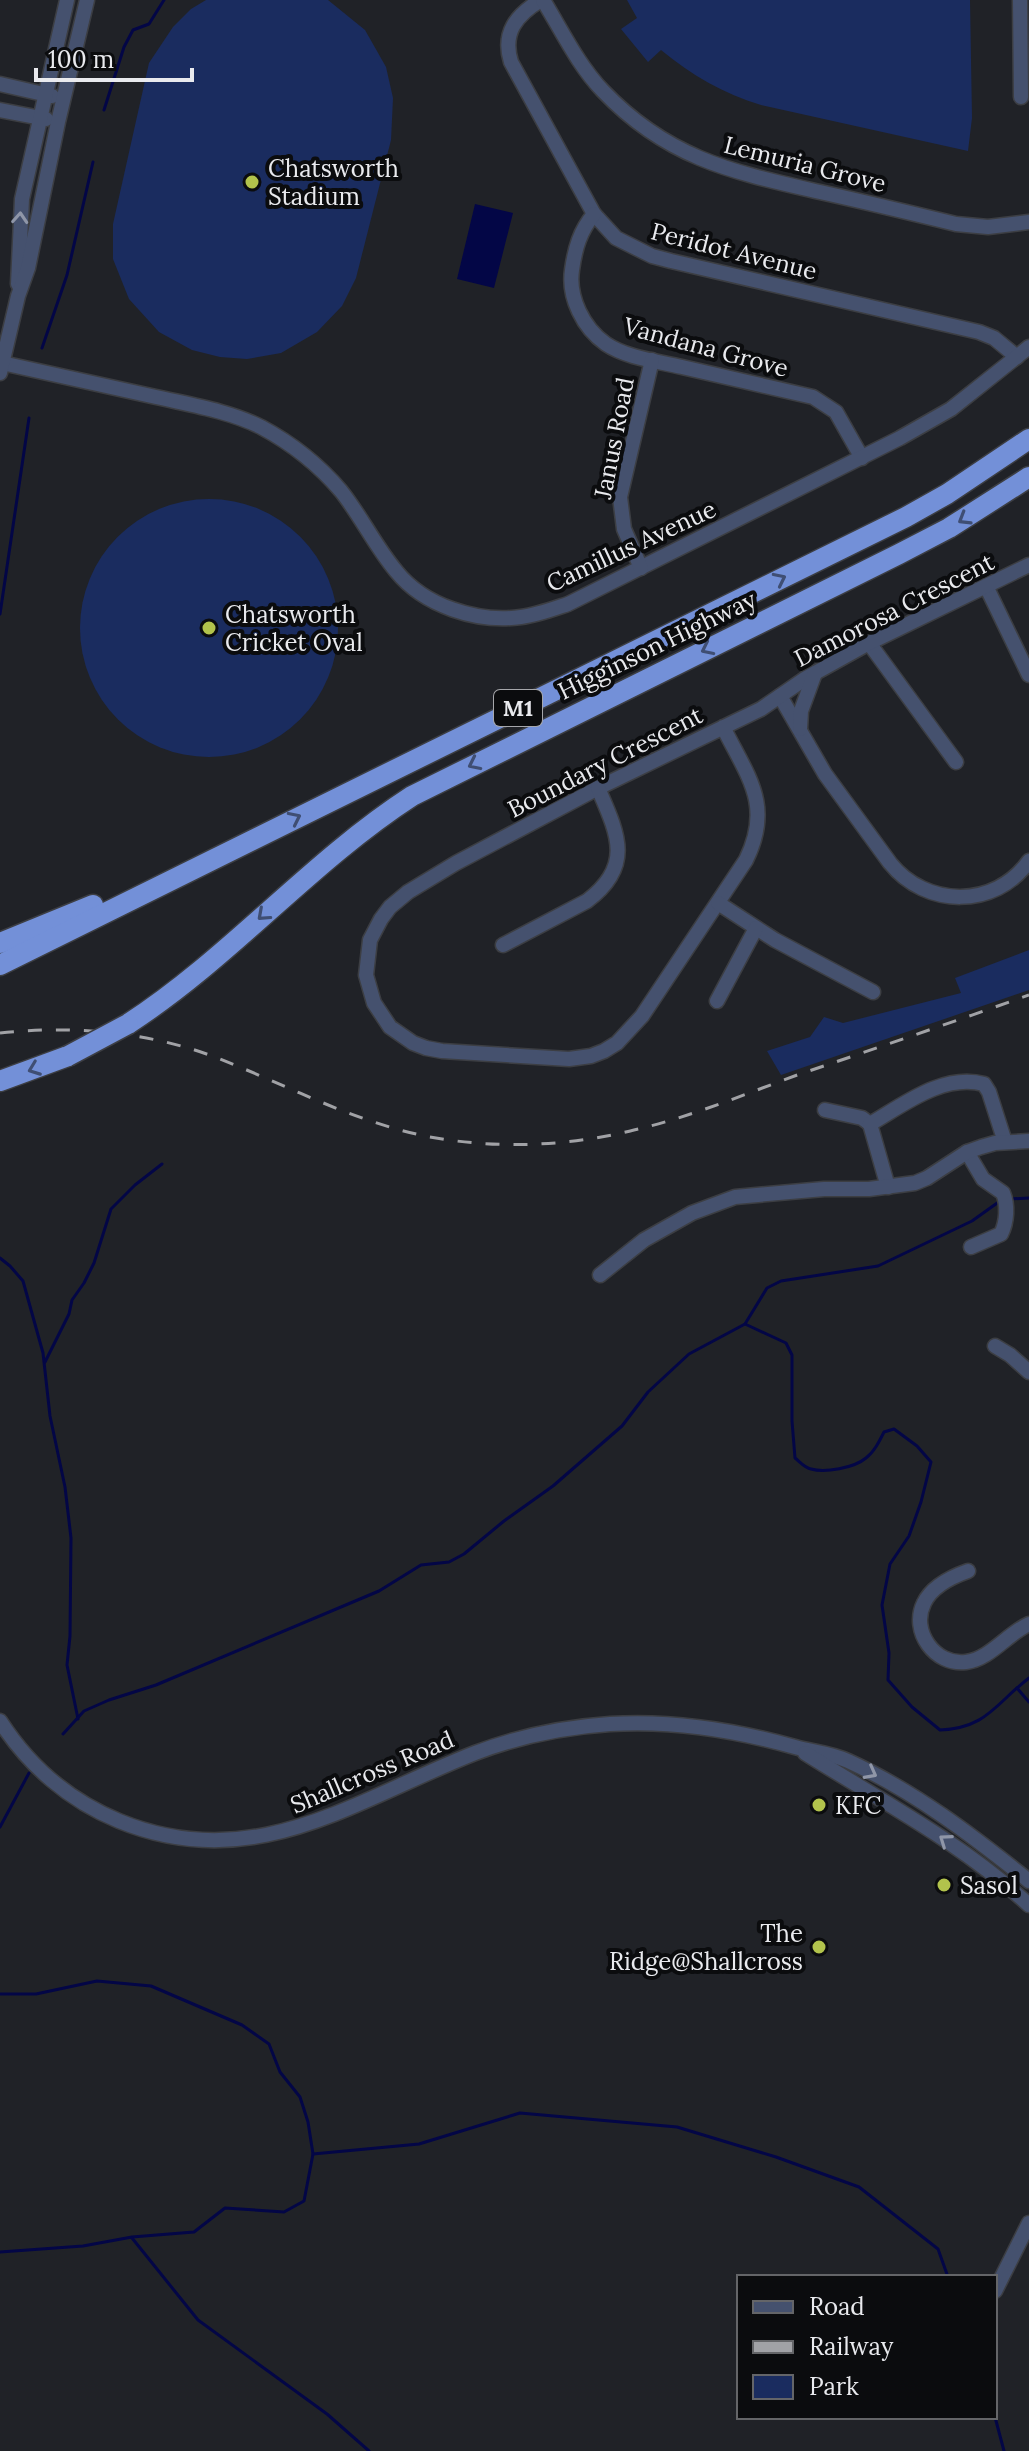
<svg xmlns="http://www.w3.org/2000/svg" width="1029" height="2451" viewBox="0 0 1029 2451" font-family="Lora,serif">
<rect width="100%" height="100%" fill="#202227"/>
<g fill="#1a2c5f">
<polygon points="206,0 328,0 365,30 386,67 393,98 391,140 356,278 342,306 317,332 281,353 247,359 220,357 192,350 159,332 129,299 113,259 113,224 149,63 173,27 191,9"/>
<path d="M627,0H970L972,118L968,151L761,105C724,94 691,75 661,50L648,62L621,29L637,18Z"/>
<circle cx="209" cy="628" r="129"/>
<polygon points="1029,950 1029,990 781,1075 767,1051 810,1037 824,1017 843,1023 961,993 955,978"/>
</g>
<polygon fill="#030646" points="475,204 513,213 494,288 457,279"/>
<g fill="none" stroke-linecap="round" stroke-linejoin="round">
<g stroke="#030646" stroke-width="3">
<polyline points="104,110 124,47 133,30 149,24 164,0"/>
<polyline points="42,348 67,275 93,162"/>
<polyline points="0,614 29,418"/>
<polyline points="1009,1199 1029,1198"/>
<polyline points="0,1258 10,1266 23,1281 43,1353 50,1416 65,1487 71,1538 70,1636 67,1665 78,1719"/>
<path d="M745,1324L786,1343L792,1355V1421L795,1458C800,1462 805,1468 811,1469C825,1473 854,1468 866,1458C874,1452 879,1442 884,1432L894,1429L917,1446L931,1462L921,1502L909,1536L890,1564L882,1605L889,1653L888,1680L912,1707L940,1730C987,1728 995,1704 1029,1678"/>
<polyline points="45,1362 69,1314 72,1300 84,1283 94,1263 111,1209 135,1185 162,1164"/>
<polyline points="1017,1688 1029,1702"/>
<polyline points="63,1734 84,1711 109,1700 156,1685 379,1591 421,1565 449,1562 464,1554 504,1521 553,1486 622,1426 648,1392 689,1354 745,1324 767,1288 781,1281 878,1266 972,1221 1000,1201"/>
<polyline points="0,1827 29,1773"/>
<polyline points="0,1994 36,1994 97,1981 151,1986 242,2025 269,2044 280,2072 300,2097 308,2122 313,2154 304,2201 284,2212 225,2208 194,2232 132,2237 83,2246 0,2252"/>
<polyline points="313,2154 419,2144 520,2113 677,2127 776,2157 859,2187 938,2249 948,2277"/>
<polyline points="132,2238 198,2320 327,2414 369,2451"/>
<polyline points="995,2417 1004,2451"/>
</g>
<g stroke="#3c3e43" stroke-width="17">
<g id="minor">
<path d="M541,0C516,15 502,33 511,62L594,214L616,238L652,256L671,261L979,332L994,338L1017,357"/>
<path d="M543,0C562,31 578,65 603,91C668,159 733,172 820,192C865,202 911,213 956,224L988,227L1029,222"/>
<polyline points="1020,0 1021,97"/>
<polyline points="0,84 52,96"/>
<polyline points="0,110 46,119"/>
<path d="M594,214C580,231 575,248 572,270C568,297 583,328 606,344C627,358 657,361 682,367C726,377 769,387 813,397L836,412L862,458"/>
<polyline points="18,284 22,199 67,0"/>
<path d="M2,363C54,374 105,386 156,397C191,405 229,411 261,427C291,443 319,465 341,491C361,516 375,546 396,571C424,606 477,623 521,617C537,615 553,609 568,604L900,438L951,409L1029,347"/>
<polyline points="0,373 18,296 28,268 58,122 87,0"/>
<polyline points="641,568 624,529 620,497 652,360"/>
<polyline points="986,586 1029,675"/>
<polyline points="869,643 956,762"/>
<path d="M780,696L825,774L890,863C926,908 995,909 1029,861"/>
<path d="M723,727C748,777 773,805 746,860L642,1016L617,1043L604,1051L591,1056L569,1059L442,1051L426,1048L413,1043L390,1027L374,1003L366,975L370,940L381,919L390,907L408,892L456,863L598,788L761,709L806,678L869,643L1029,565"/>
<polyline points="800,729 801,711 815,673"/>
<polyline points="718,903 775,940 873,992"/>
<path d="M503,945L587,901C634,866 618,834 598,788"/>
<polyline points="717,1001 756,928"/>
<polyline points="825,1110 862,1118 870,1124"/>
<path d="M967,1152L983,1179L1003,1193C1008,1205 1007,1222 1001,1234L971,1247"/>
<path d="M888,1187L870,1124C903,1105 943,1073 984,1084L989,1092L1005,1142"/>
<polyline points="600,1275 644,1240 692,1213 735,1197 824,1189 869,1189 915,1183 927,1178 967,1152 981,1147 995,1143 1029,1141"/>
<polyline points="995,1346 1010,1355 1029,1372"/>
<path d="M968,1571C951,1577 932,1586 924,1603C910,1631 935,1666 966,1662C990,1659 1007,1634 1029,1624"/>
<path d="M0,1721C29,1766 70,1801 119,1821C253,1876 353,1801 475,1753C517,1737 565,1727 610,1724C673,1720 735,1730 795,1747C813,1752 831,1753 848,1761C914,1791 973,1836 1029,1881"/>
<path d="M805,1753C881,1801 962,1843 1029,1905"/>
<polyline points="995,2291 1029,2223"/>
</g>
</g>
<g stroke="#3c3e43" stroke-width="23">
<g id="highway">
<polyline points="0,943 93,905"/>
<polyline points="0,965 906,517 947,494 1029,439"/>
<path d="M128,1024C230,958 310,862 412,796L899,554L949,528L1029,477"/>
<polyline points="0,1081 68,1056"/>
</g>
</g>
<use href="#minor" stroke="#45516e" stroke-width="14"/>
<use href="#highway" stroke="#7390d8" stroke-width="20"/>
<path stroke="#a1a2a6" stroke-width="3" stroke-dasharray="14 14" stroke-linecap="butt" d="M0,1033C73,1025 152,1032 220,1059C291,1087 360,1125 436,1138C501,1149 570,1146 634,1130C691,1117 745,1094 800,1074C877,1048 953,1022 1029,995"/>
<g stroke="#3c3e43" stroke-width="23" stroke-linecap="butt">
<polyline id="highway-bridge" points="68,1056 128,1024"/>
</g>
<use href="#highway-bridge" stroke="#7390d8" stroke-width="20"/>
</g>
<defs><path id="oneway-chevron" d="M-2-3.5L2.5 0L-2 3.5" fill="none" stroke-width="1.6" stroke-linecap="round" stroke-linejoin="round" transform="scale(2)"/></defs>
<g stroke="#8f96a8">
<use href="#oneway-chevron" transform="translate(20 218) rotate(-86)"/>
<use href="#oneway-chevron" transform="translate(871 1773) rotate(28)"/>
<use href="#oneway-chevron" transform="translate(945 1840) rotate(-145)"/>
</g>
<g stroke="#3f4e73">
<use href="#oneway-chevron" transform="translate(964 519) rotate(149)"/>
<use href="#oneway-chevron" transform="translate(780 579) rotate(-26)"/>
<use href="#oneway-chevron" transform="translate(707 649) rotate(154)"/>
<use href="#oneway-chevron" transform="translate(474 764) rotate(154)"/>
<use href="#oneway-chevron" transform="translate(295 818) rotate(-26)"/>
<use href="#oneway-chevron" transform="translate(263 915) rotate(138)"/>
<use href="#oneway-chevron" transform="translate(34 1069) rotate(159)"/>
</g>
<g fill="#b2c34c" stroke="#0b0c0e" stroke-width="3">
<circle cx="252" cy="182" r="8"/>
<circle cx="209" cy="628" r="8"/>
<circle cx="819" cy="1805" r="8"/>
<circle cx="944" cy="1885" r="8"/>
<circle cx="819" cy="1947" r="8"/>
</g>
<g text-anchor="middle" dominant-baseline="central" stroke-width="8" stroke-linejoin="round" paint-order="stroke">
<rect fill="#0b0c0e" stroke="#a6a7ab" stroke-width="2" x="494" y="690" width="48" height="36" rx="6"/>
<g font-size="22" font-weight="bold" fill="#e9eaee">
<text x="518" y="708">M1</text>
</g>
<g font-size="24" fill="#e9eaee" stroke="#0b0c0e">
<text transform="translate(805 164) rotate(14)">Lemuria Grove</text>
<text transform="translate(734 251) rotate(14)">Peridot Avenue</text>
<text transform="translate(706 347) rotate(15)">Vandana Grove</text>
<text transform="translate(614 438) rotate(-79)">Janus Road</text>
<text transform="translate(631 546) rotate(-25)">Camillus Avenue</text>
<text transform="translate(894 610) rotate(-27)">Damorosa Crescent</text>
<text transform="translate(657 645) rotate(-26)">Higginson Highway</text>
<text transform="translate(605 762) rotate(-27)">Boundary Crescent</text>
<text transform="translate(372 1772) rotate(-23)">Shallcross Road</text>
</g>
<g font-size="24" fill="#e9eaee" stroke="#0b0c0e" text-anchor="start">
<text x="268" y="168">Chatsworth<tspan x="268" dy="28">Stadium</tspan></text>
<text x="225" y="614">Chatsworth<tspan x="225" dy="28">Cricket Oval</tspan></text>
<text x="835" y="1805">KFC</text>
<text x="960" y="1885">Sasol</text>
<text x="803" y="1933" text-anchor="end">The<tspan x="803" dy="28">Ridge@Shallcross</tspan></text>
</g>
</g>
<rect x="737" y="2275" width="260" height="144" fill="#0b0c0e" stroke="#646568" stroke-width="2"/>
<rect x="753" y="2301" width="40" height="12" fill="#45516e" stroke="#646568" stroke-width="2"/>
<text x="809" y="2315" font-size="24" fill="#e9eaee">Road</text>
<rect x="753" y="2341" width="40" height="12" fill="#a1a2a6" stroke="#646568" stroke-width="2"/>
<text x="809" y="2355" font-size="24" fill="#e9eaee">Railway</text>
<rect x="753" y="2375" width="40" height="24" fill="#1a2c5f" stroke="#646568" stroke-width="2"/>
<text x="809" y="2395" font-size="24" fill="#e9eaee">Park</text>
<path d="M36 68v12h156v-12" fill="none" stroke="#e9eaee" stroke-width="4"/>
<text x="48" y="68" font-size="24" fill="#e9eaee" stroke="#0b0c0e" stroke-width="6" paint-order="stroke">100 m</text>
</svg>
